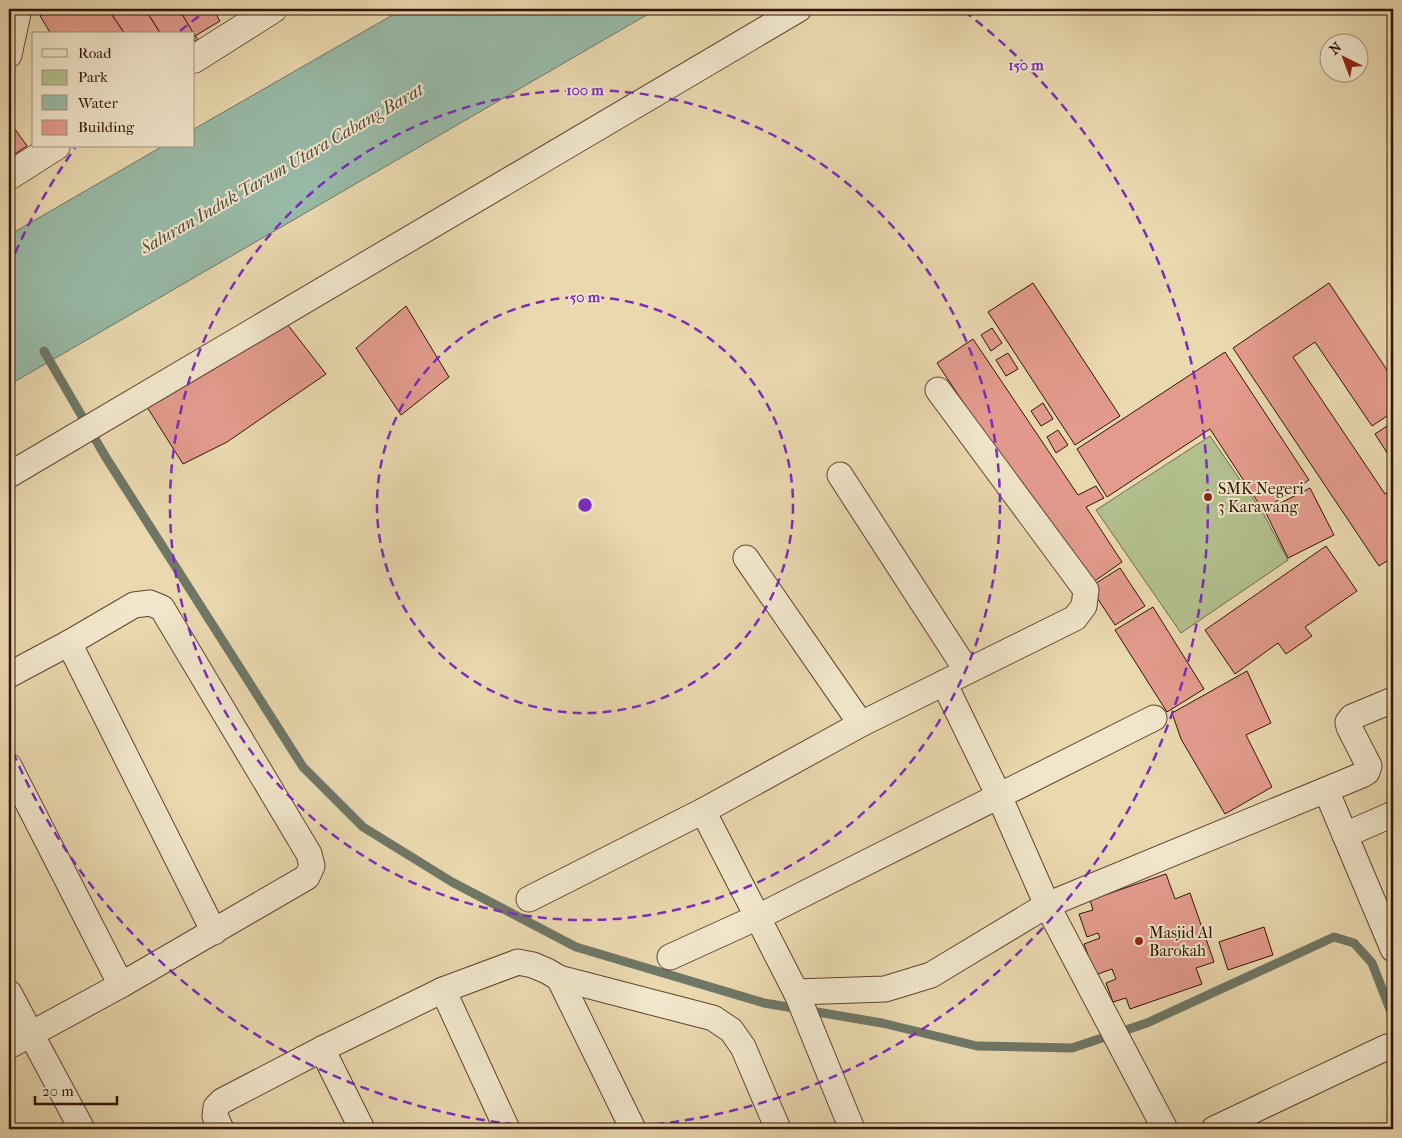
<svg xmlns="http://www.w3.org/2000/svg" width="1402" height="1138" viewBox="0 0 1402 1138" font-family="'IM FELL French Canon',serif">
<rect width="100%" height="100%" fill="#ead8af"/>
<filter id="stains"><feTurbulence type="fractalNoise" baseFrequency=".004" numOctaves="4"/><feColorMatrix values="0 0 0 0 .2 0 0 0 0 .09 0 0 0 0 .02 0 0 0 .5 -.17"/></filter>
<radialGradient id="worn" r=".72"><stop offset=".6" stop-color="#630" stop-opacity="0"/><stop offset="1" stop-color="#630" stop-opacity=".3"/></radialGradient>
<polygon fill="#b2c08e" stroke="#726a4a" points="1210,436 1263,513 1288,560 1181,633 1096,510"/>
<polygon fill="#98baa7" stroke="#6f7766" points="403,9 657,9 9,385 9,235 163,146 194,146 194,129"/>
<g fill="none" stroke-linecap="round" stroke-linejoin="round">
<polyline stroke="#6f7766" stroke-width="9" points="44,351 105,456 303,767 363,827 452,882 576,947 764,1003 882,1023 977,1046 1072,1048 1147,1023 1334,937 1354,943 1372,963 1393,1017"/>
</g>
<g fill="#e39b8d" stroke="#311305">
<polygon points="50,9 108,9 125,34 51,34 40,16"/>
<polygon points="108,9 145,9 161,34 125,34"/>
<polygon points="145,9 179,9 198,40 194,42 194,34 161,34"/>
<polygon points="179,9 213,9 220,21 195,36"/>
<polygon points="9,121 27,146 9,158"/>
<polygon points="1033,283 1120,416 1075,445 988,312"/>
<polygon points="1329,283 1393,379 1393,412 1372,426 1315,342 1293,357 1385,494 1393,489 1393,557 1379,566 1233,348"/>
<polygon points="406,306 449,377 401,415 356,348"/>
<polygon points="284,320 326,374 227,442 183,464 147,407"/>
<polygon points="992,328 1002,343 991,351 981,335"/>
<polygon points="973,339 1078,495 1096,486 1104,498 1086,507 1122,562 1086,587 937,363"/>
<polygon points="1225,352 1309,480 1263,510 1210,429 1107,497 1077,449"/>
<polygon points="1008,353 1018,369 1006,376 996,360"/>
<polygon points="1043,403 1053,419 1041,426 1031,411"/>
<polygon points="1393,422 1393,462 1375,434"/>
<polygon points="1058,430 1068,445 1056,453 1047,437"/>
<polygon points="1310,488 1334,535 1288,558 1265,511"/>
<polygon points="1326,546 1357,591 1305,627 1312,636 1286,654 1278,643 1235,674 1205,630"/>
<polygon points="1120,568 1145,606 1115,625 1090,587"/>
<polygon points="1153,607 1204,689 1167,712 1115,630"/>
<polygon points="1247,671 1271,723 1246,735 1272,787 1225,814 1181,739 1172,713"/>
<polygon points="1166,874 1175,899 1190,893 1214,962 1196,968 1202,984 1130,1009 1126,998 1113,1002 1106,983 1116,979 1112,969 1095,975 1084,944 1100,938 1098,933 1087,937 1079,914 1093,910 1090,900"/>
<polygon points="1264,927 1273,955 1228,970 1219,942"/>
</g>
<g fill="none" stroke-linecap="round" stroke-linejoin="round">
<g stroke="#5f4430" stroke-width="27">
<g id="street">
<polyline points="9,55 19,9"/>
<polyline points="9,475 799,9"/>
<polyline points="840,475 967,671"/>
<polyline points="746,558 861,724"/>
<polyline points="69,643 214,932"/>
<polyline points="9,675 69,643 134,605 150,603 162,608 309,854 312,866 307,877 121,985 9,1046"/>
<polyline points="944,683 999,796 1047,905 1165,1129"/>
<polyline points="9,766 121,985"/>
<polyline points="1326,790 1393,949"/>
<polyline points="703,811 797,994 852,1129"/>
<polyline points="1345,835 1393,814"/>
<polyline points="529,899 703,811 861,724 1075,618 1084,606 1086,590 938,390"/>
<polyline points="670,957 758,917 1154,718"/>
<polyline points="559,978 633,1129"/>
<polyline points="443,990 507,1129"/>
<polyline points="796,992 885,989 931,975 1047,905 1362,775 1367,772 1369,766 1349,727 1348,722 1352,717 1393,700"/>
<polyline points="9,993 82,1129"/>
<polyline points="322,1049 362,1129"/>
<polyline points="221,1129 215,1116 216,1107 222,1101 322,1049 443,990 518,962 533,965 547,971 559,978 713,1018 731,1030 743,1047 778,1129"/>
<polyline points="1214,1129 1387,1047"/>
</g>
</g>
<g stroke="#311305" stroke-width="29">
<g id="secondary">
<polyline points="194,59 273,9"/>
<polyline points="9,176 56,146"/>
</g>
</g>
<use href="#street" stroke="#f1e6cb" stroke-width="25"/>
<use href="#secondary" stroke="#f1e6cb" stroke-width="28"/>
</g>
<g fill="none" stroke="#7b2cbf" stroke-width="2.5" stroke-dasharray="9 6">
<circle cx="585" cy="505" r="208"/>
<circle cx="585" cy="505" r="415"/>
<path d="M9 267A623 623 0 0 1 75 148M180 31A623 623 0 0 1 206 11M964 11A623 623 0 1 1 9 743"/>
</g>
<g fill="#8f2418" stroke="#f1e6cb" stroke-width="2">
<circle cx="1208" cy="497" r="5"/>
<circle cx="1139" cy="941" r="5"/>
</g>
<g text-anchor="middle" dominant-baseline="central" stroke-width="4" stroke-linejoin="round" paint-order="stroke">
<g font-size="16" fill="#311305" stroke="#f1e6cb" text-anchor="start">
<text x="1218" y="488">SMK Negeri<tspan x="1218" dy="18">3 Karawang</tspan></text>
<text x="1149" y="932">Masjid Al<tspan x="1149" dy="18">Barokah</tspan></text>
</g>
<g font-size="18" font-style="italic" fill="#554d3e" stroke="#f1e6cb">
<text transform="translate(282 169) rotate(-30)">Saluran Induk Tarum Utara Cabang Barat</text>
</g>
</g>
<circle cx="585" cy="505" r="8" fill="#7b2cbf" stroke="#f1e6cb" stroke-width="2.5"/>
<g font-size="15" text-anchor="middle" font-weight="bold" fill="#7b2cbf" stroke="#f1e6cb" stroke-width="4" stroke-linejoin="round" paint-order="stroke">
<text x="1026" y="70">150 m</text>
<text x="585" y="95">100 m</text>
<text x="585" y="302">50 m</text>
</g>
<rect width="1402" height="1138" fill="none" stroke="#ead8af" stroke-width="30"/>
<rect x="10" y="10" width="1382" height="1118" fill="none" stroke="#311305" stroke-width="2.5"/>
<rect x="15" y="15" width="1372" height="1108" fill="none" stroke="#311305"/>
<rect x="32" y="32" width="162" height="115" fill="#f1e6cb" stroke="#a4927c"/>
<rect x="42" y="49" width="25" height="8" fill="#f1e6cb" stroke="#a4927c"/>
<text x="78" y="58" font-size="15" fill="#311305">Road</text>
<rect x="42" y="70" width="25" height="15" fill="#b2c08e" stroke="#a4927c"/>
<text x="78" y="82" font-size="15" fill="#311305">Park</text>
<rect x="42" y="95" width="25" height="15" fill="#98baa7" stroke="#a4927c"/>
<text x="78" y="108" font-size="15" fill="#311305">Water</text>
<rect x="42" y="120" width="25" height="15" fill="#e39b8d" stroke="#a4927c"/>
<text x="78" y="132" font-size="15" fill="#311305">Building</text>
<g transform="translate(1344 58) rotate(318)"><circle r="24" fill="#f1e6cb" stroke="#a4927c"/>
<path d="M0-4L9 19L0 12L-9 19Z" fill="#8f2418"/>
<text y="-8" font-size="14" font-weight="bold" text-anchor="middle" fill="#311305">N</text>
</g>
<path d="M35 1096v8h82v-8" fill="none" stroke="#311305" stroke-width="2.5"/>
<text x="42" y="1096" font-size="15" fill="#311305" stroke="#f1e6cb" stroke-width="4" paint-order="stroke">20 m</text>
<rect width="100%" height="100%" filter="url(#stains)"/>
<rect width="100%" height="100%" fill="url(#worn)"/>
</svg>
